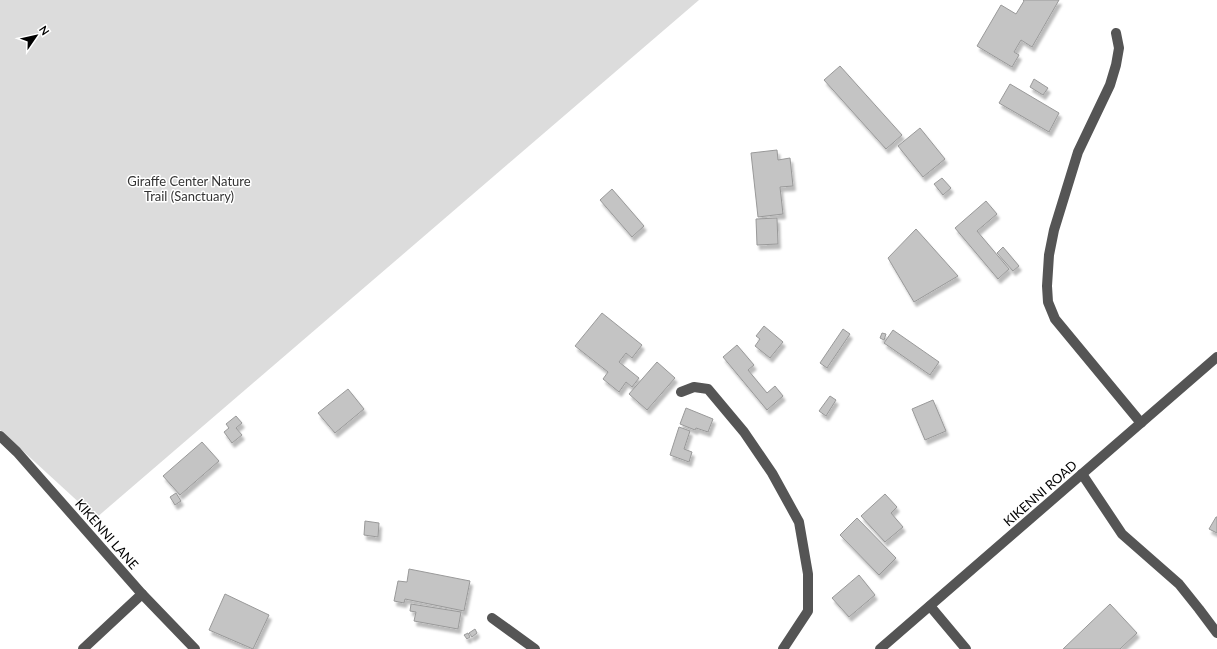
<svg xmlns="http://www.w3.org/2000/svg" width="1217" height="649" viewBox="0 0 1217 649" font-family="Lato,sans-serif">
<defs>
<filter id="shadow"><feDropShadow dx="2.5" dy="4.5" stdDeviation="1" flood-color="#0004"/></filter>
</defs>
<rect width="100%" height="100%" fill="#fff"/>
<polygon fill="#dcdcdc" points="0,0 699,0 96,518 0,430"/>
<g fill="#c4c4c4" stroke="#999" filter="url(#shadow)">
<polygon points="1023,0 1059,0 1032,47 1021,40 1014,52 1019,55 1012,67 977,46 1001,5 1016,14 1024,1"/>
<polygon points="840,66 902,135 886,149 824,80"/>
<polygon points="1034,79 1048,88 1043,95 1030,87"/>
<polygon points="1010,84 1059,113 1049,132 999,103"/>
<polygon points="920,128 945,159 923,177 898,146"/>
<polygon points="777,150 778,160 790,158 793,186 780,187 783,214 758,217 751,153"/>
<polygon points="942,178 951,188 943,195 934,184"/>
<polygon points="612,189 644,226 632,237 600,200"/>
<polygon points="986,201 997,214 977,231 1009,269 998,279 955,228"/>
<polygon points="777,218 778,244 757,245 756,219"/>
<polygon points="916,229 958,276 914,302 888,258"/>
<polygon points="1003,247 1019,266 1013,271 997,253"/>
<polygon points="602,313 642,345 632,358 626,353 619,362 639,378 632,387 626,382 619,392 603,379 608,372 575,346"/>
<polygon points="764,326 783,342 770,358 755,346 760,339 756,336"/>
<polygon points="843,329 850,334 827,368 820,363"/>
<polygon points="893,330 939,362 930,375 884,343"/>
<polygon points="882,333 886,334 884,340 880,338"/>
<polygon points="737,345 754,365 748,370 767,393 775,386 783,396 767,410 723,357"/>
<polygon points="657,362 675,378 647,410 629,394"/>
<polygon points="348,389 364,409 335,433 318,413"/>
<polygon points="830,396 836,400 826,416 819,411"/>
<polygon points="933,400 946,431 925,440 912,409"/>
<polygon points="686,408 713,419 708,432 696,428 695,430 680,424"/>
<polygon points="236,416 242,423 236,428 242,435 232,443 224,432 229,428 226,424"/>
<polygon points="679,427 690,431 684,449 692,452 689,462 670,455"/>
<polygon points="202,442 219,461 180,495 163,476"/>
<polygon points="176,493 181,501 175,505 170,497"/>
<polygon points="885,494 897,507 891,513 903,527 885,542 861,516"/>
<polygon points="1216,517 1217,517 1217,533 1209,529"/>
<polygon points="857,518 896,558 879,575 840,535"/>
<polygon points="365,521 379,523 378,537 364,535"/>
<polygon points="409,569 470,581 464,611 405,599 404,603 394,601 398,581 407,582"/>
<polygon points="859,575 875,595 849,617 832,598"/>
<polygon points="225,594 269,615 253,649 209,630"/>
<polygon points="411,604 461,612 458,629 414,621 416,612 410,611"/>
<polygon points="1110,604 1137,633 1120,649 1063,649"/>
<polygon points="475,629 477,633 472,637 469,633"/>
<polygon points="468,633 470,637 467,639 464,635"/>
</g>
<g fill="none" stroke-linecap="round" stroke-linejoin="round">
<g stroke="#555" stroke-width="10">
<polyline points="1116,33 1119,48 1116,65 1110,85 1078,152 1054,230 1049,255 1047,286 1048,302 1055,319 1141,423"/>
<polyline points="681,392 694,387 708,389 744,432 772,473 799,522 808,574 808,611 783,649"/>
<polyline points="0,436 17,452 142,594 195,649"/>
<polyline points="1082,474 1122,534 1179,584 1199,609 1217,633"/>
<polyline points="930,606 966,649"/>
<polyline points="492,618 535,649"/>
<polyline points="83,649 142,594"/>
<polyline points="880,649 1217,357"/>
</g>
</g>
<g text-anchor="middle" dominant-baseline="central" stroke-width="3" stroke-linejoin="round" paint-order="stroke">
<g font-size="13" fill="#333" stroke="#fff">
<text x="189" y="181">Giraffe Center Nature<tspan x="189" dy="15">Trail (Sanctuary)</tspan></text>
</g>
<g font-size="13" fill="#000" stroke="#fff">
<text transform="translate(1040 493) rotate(-41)">KIKENNI ROAD</text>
<text transform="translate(107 534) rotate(49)">KIKENNI LANE</text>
</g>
</g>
<g transform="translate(36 36) rotate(56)" stroke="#ffffff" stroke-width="3" paint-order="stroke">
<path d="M0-3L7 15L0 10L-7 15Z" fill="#000000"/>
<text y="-6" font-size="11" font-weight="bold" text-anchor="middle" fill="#000000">N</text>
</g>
</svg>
